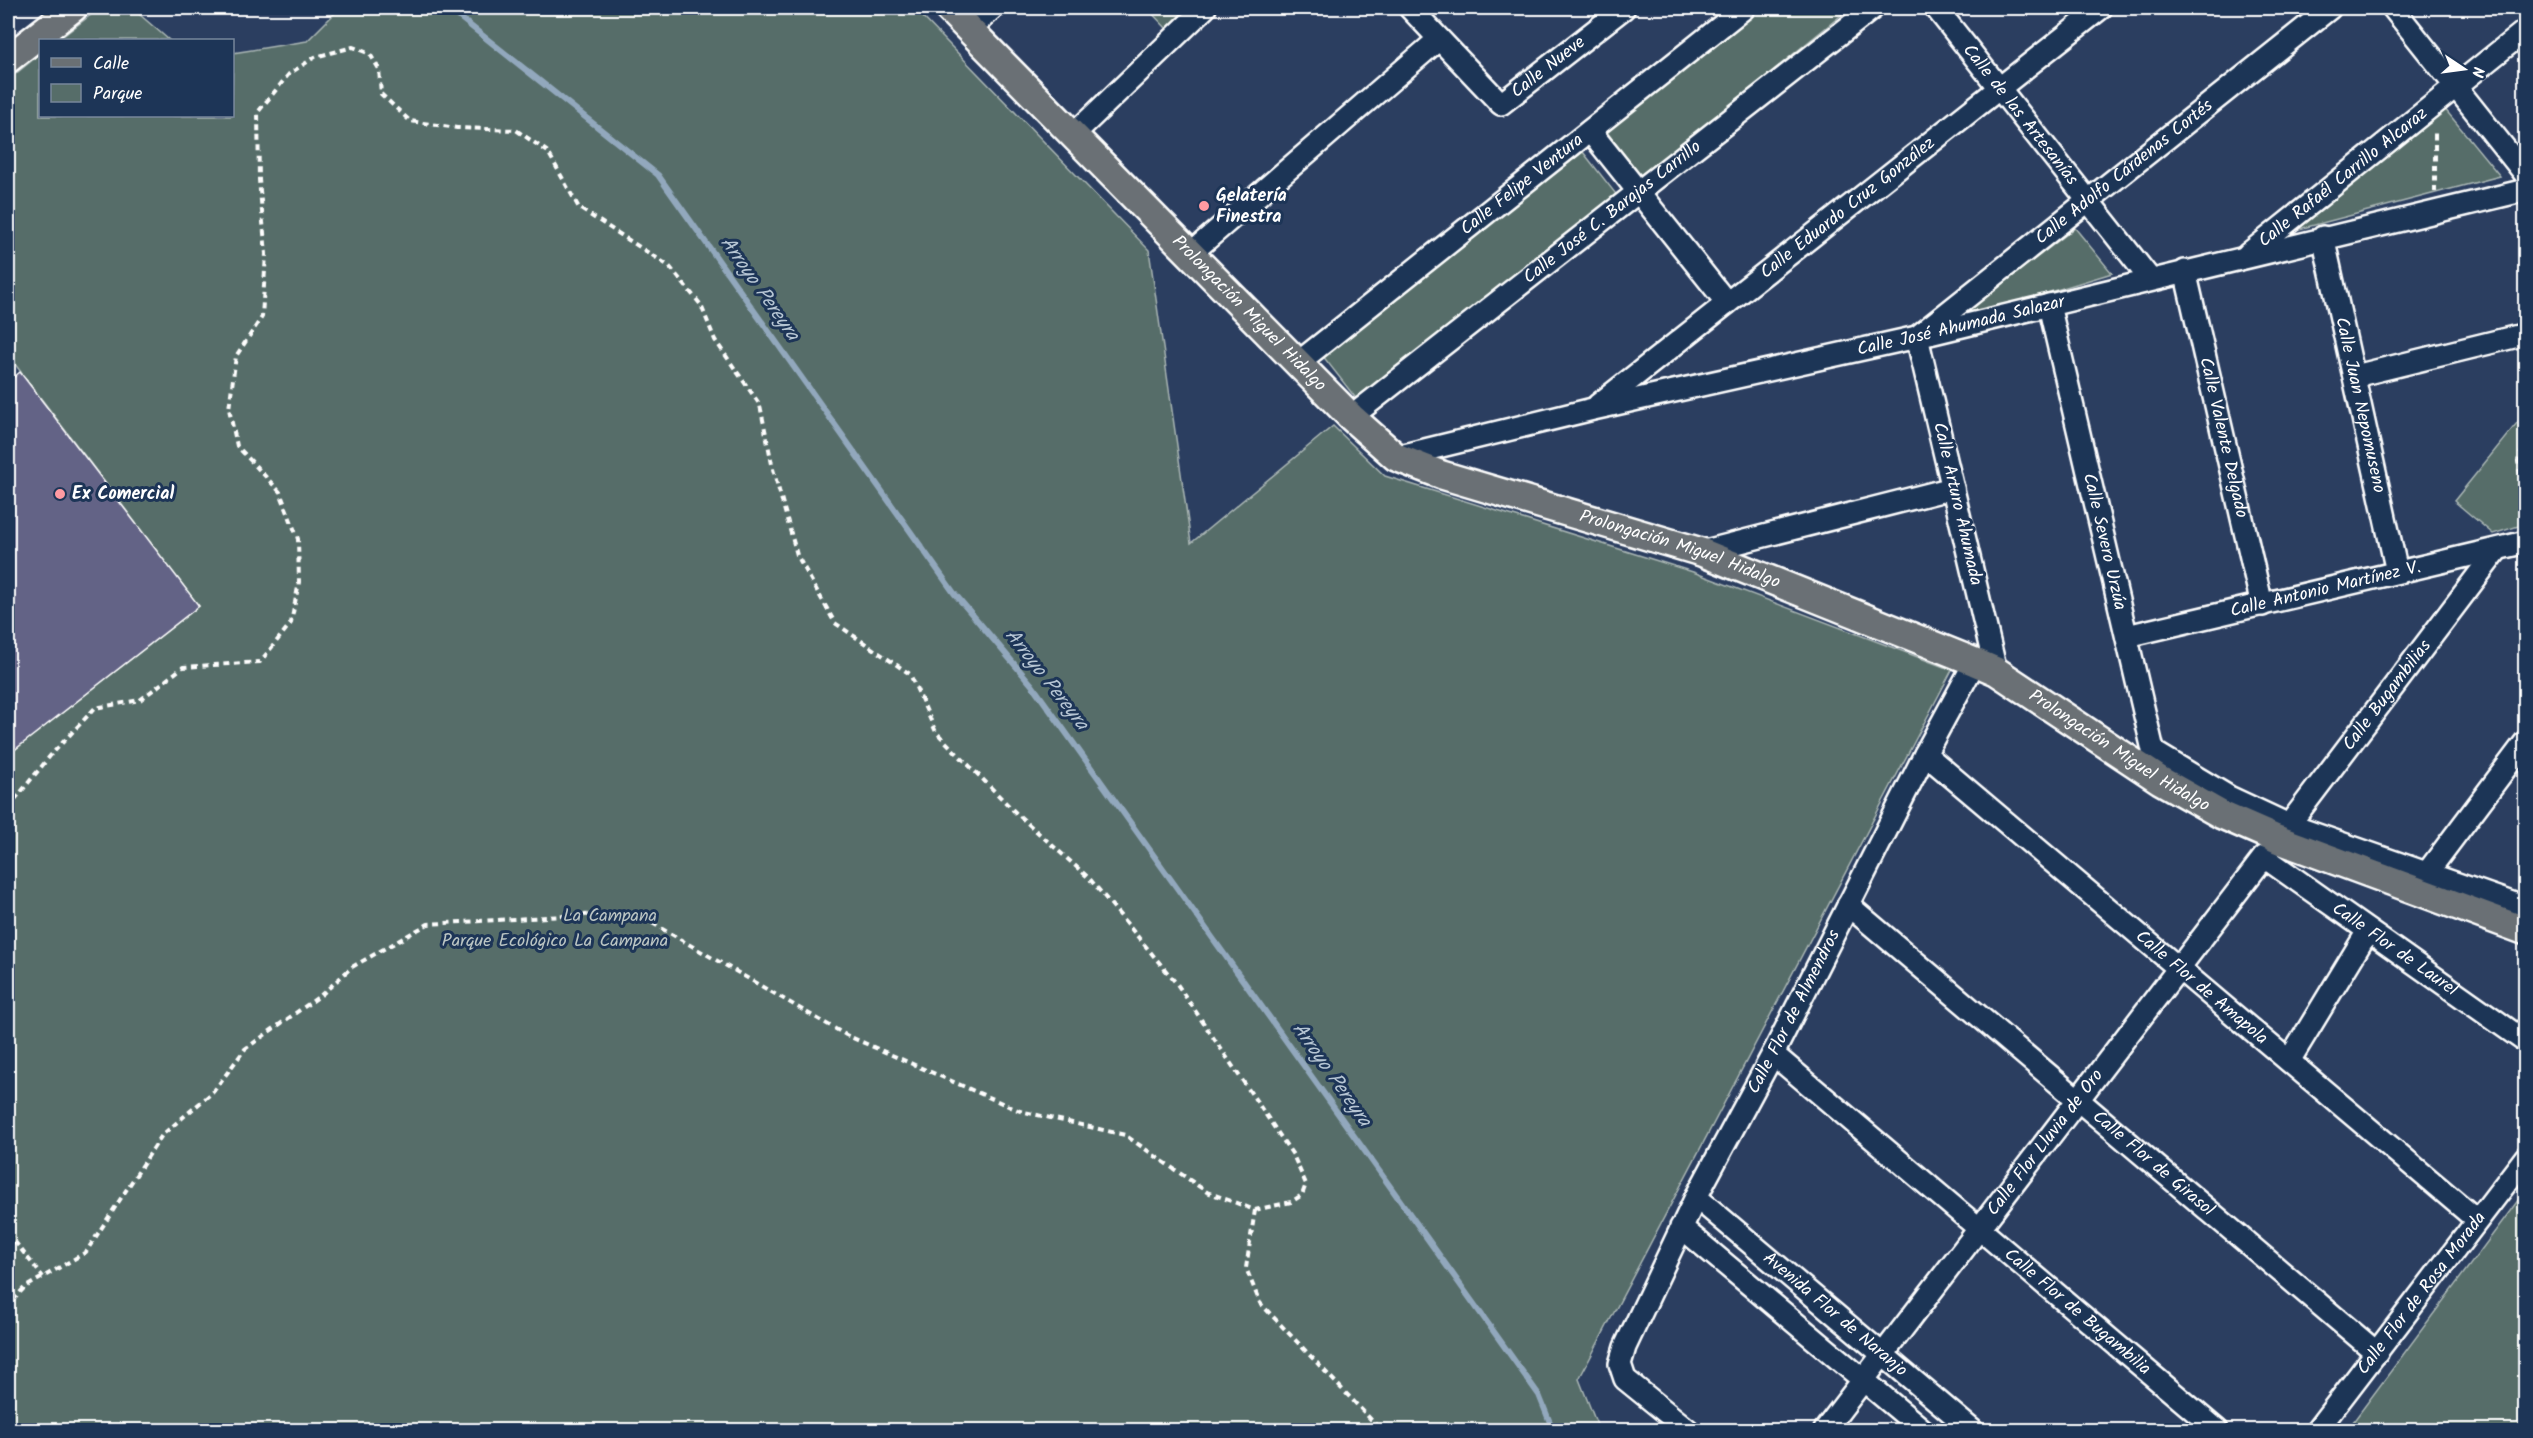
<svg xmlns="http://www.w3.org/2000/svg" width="2533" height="1438" viewBox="0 0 2533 1438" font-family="Kalam,sans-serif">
<rect width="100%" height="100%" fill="#2b3e60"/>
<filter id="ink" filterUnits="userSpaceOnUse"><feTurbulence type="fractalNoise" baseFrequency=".0167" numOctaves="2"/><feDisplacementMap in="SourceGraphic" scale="12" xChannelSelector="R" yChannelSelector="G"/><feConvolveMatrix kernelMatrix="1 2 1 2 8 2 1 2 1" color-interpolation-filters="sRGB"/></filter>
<g filter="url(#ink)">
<g fill="#566d69" stroke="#aab6b4" stroke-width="1.5">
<polygon points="100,8 132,8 169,40 58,40"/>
<polygon points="340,8 914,8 1149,250 1191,543 1333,426 1385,476 1693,572 1952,670 1579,1379 1599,1430 8,1430 8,755 199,606 8,355 8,80 40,54 40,116 232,116 233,53 307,41"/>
<polygon points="1147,8 1190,8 1167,29"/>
<polygon points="1759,8 1850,8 1642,177 1606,131"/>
<polygon points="2444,108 2500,176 2288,232"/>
<polygon points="1583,152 1619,198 1358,401 1322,355"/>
<polygon points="2075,228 2112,273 1954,321"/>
<polygon points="2525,413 2525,524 2493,534 2454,501"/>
<polygon points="2525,1191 2525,1430 2347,1430"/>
</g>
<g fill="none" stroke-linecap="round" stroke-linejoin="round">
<polyline stroke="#92a8bd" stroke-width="6" points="448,8 658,175 954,593 1032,685 1539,1395 1553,1430"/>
</g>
<polygon fill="#636386" stroke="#fff" stroke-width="1.5" points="20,372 199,606 8,755 8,382"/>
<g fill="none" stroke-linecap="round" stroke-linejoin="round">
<g stroke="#fff" stroke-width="26">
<g id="minor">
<path id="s1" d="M1410,8L1501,104L1624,8"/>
<path id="s2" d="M1936,8L2150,279"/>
<polyline points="2393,8 2526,175"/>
<polyline points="969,30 993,8"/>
<polyline points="1590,131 1727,303"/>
<polyline points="1072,136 1205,8"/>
<path id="s3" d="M2323,237L2397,572"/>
<polyline points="1191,253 1439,39"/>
<path id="s4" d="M2248,254L2526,30"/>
<path id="s5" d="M2185,271L2262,605"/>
<path id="s6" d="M2049,305L2160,780"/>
<path id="s7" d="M1299,362L1744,8"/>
<polyline points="2355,376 2526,334"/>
<path id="s8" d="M1598,405L2101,8"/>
<path id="s9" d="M1351,417L1873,8"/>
<path id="s10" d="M1396,457L1593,409L1917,337L2526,190"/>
<polyline points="1701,552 1953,488"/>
<path id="s11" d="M2127,636L2526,542"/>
<path id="s12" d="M1996,671L1917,337L2330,8"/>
<polyline points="2154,752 2229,797 2289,825 2526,908"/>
<path id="s13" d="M1925,754L2477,1220"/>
<path id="s14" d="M2282,834L2497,550"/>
<polyline points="2420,882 2526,741"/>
<path id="s15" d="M1848,905L2377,1353"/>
<path id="s16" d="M1773,1054L2217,1430"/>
<polyline points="2289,1061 2368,931"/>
<path id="s17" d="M1696,1197L1972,1430"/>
<polyline points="1681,1227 1923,1430"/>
<path id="s18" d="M1688,1430L1625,1379L1620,1364L1625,1347L1696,1197L1773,1054L1925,754L1975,662"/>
<path id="s19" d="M1825,1430L2264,857L2526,1042"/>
<path id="s20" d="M2317,1430L2526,1157"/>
</g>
</g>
<g stroke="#fff" stroke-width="32">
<g id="major">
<path id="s21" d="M948,8L1351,417L1396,457L1442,475L1701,552L1975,662L1996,671L2160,780L2222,815L2277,839L2526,931"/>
<polyline points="8,59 73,8"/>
</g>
</g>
<g stroke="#fff" stroke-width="4" stroke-dasharray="6 4.5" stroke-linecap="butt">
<polyline points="2435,192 2435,131"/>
<polyline points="2526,439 2518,461 2526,513"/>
<polyline points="8,808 50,756 95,708 140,700 183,667 260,662 291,623 299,582 298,539 280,492 237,446 229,409 236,356 262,317 266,254 259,180 258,112 289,74 315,57 353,47 370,54 379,69 381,94 410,121 457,128 516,130 548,152 579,208 669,266 701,305 715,340 760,405 773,469 797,555 835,623 910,674 936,732 1016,813 1089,878 1177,984 1293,1155 1306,1184 1302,1195 1291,1202 1255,1210 1207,1192 1125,1135 1020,1111 846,1035 633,912 428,924 352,967 321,995 245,1049 213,1092 162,1135 86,1252 24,1288 8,1306"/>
<polyline points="1255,1210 1246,1268 1260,1303 1381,1430"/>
<polyline points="8,1233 43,1277"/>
</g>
<use href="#minor" stroke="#1d3557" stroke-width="21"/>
<use href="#major" stroke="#6a7074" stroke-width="27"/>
</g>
</g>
<g fill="#ff9aa2" stroke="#1d3557" stroke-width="2">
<circle cx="1204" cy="206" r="6"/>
<circle cx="60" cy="494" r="6"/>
</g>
<g text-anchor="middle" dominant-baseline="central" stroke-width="6" stroke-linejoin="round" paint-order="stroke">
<g font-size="18" fill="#fff" stroke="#1d3557">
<text stroke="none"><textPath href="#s1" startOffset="192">Calle Nueve</textPath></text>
<text stroke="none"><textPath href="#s2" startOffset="136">Calle de las Artesanías</textPath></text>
<text stroke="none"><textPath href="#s12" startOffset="608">Calle Adolfo Cárdenas Cortés</textPath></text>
<text stroke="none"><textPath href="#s4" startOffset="122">Calle Rafaél Carrillo Alcaraz</textPath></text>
<text stroke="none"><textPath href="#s7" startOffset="285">Calle Felipe Ventura</textPath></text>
<text stroke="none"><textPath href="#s8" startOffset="318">Calle Eduardo Cruz González</textPath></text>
<text stroke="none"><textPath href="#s9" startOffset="332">Calle José C. Barajas Carrillo</textPath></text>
<text stroke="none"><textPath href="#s21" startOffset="429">Prolongación Miguel Hidalgo</textPath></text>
<text stroke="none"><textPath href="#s10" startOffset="580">Calle José Ahumada Salazar</textPath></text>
<text stroke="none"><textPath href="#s3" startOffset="172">Calle Juan Nepomuseno</textPath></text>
<text stroke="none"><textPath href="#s5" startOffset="171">Calle Valente Delgado</textPath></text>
<text transform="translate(1957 504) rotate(77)">Calle Arturo Ahumada</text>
<text stroke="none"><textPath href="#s6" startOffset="243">Calle Severo Urzúa</textPath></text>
<text stroke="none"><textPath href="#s21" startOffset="933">Prolongación Miguel Hidalgo</textPath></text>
<text stroke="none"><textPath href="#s11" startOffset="204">Calle Antonio Martínez V.</textPath></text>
<text stroke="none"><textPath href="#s14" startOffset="174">Calle Bugambilias</textPath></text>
<text stroke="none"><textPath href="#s21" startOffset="1419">Prolongación Miguel Hidalgo</textPath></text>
<text stroke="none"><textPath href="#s19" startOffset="882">Calle Flor de Laurel</textPath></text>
<text stroke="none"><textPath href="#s13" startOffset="362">Calle Flor de Amapola</textPath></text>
<text stroke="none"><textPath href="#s18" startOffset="490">Calle Flor de Almendros</textPath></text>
<text stroke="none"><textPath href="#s19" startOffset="362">Calle Flor Lluvia de Oro</textPath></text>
<text stroke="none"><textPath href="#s15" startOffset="400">Calle Flor de Girasol</textPath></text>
<text stroke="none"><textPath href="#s20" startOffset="172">Calle Flor de Rosa Morada</textPath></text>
<text stroke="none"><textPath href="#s16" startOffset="399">Calle Flor de Bugambilia</textPath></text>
<text stroke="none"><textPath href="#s17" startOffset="182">Avenida Flor de Naranjo</textPath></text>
</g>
<g font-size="18" font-weight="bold" fill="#fff" stroke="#1d3557" text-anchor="start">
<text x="1216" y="196">Gelatería<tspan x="1216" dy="21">Finestra</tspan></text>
<text x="72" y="494">Ex Comercial</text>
</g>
<g font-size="18" fill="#bbc5c3" stroke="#1d3557">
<text x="610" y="916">La Campana</text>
<text x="555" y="941">Parque Ecológico La Campana</text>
</g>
<g font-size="20" font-style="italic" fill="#b6c5d3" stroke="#1d3557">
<text transform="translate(759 289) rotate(55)">Arroyo Pereyra</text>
<text transform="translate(1046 680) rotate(52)">Arroyo Pereyra</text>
<text transform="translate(1331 1075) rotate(55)">Arroyo Pereyra</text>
</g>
</g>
<rect width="2533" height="1438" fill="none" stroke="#1d3557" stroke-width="30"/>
<rect x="15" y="15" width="2503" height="1408" fill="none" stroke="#fff" stroke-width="2" filter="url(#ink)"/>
<rect x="39" y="39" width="195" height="78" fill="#1d3557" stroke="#77869a" stroke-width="1.5"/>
<rect x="51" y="58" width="30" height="9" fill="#6a7074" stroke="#77869a" stroke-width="1.5"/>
<text x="93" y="69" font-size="18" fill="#ffffff">Calle</text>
<rect x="51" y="84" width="30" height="18" fill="#566d69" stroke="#77869a" stroke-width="1.5"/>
<text x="93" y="99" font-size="18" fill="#ffffff">Parque</text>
<g transform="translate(2464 69) rotate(103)" stroke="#1d3557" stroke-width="4.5" paint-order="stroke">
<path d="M0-4.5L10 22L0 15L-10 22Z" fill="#ffffff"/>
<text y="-9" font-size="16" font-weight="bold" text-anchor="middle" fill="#ffffff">N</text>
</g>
</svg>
